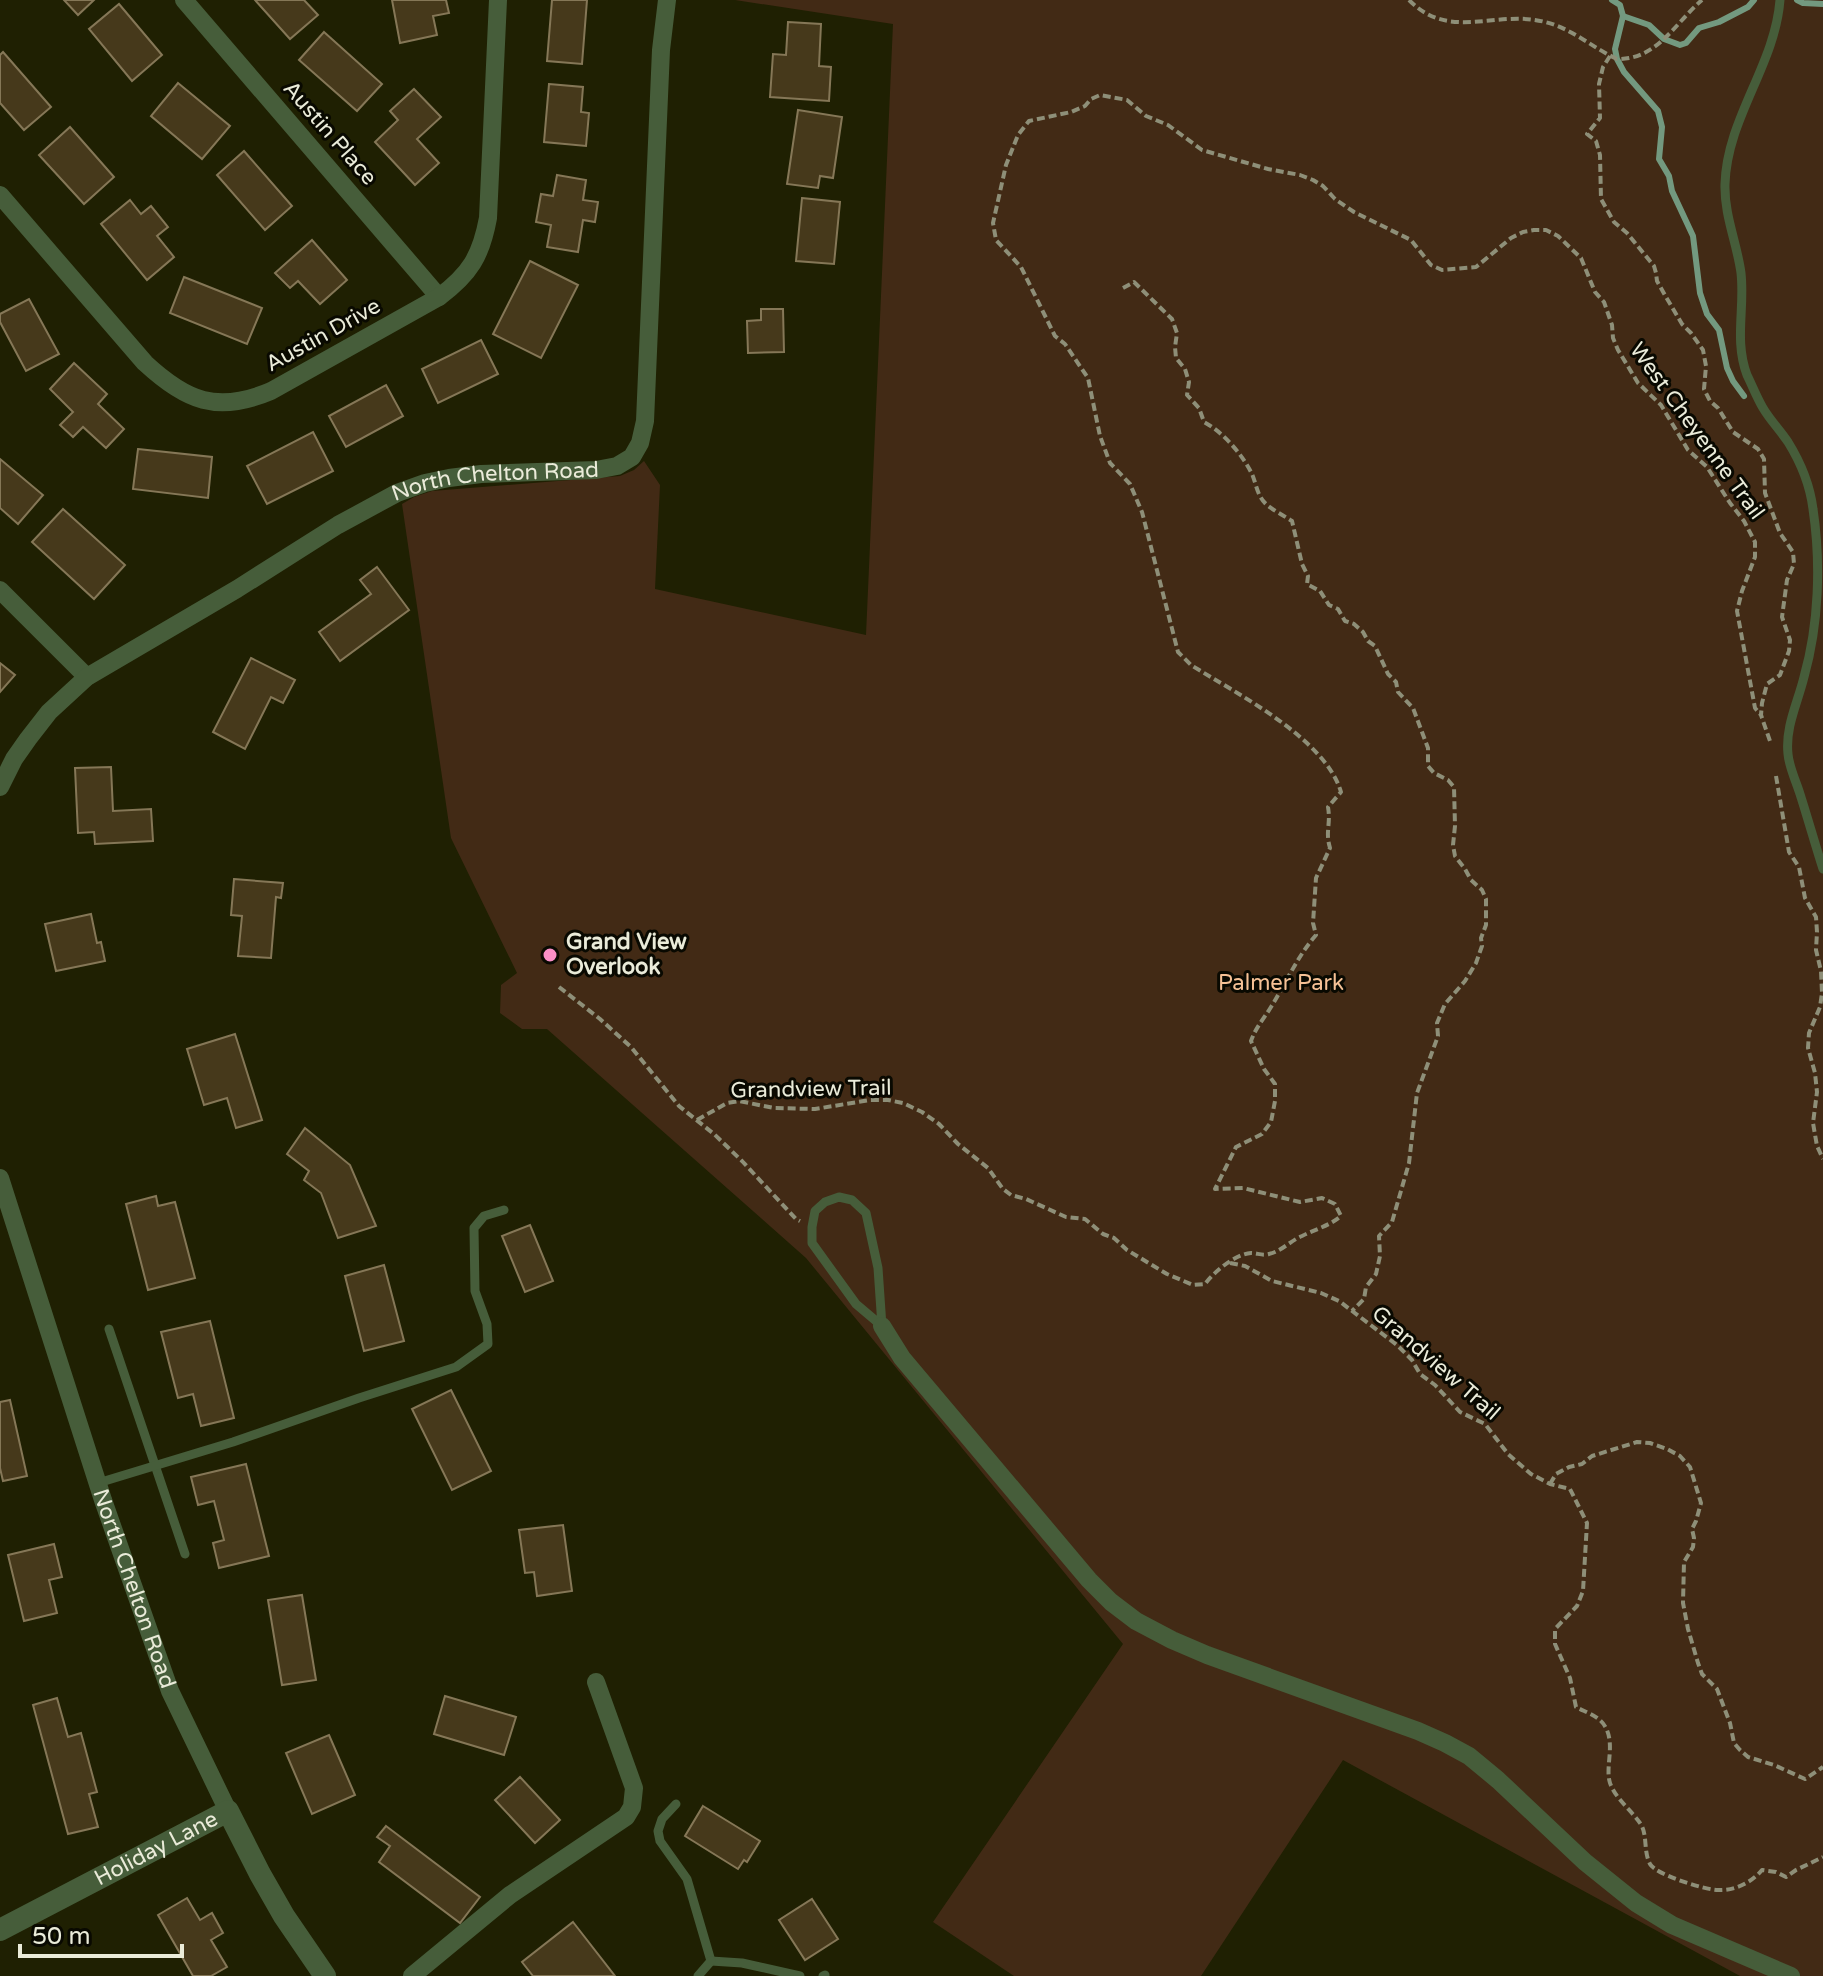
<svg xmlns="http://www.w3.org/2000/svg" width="1823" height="1976" viewBox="0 0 1823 1976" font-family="'Varela Round',sans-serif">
<rect width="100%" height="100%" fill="#1f2002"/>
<polygon fill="#422a15" points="735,0 1823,0 1823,1976 1740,1976 1343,1760 1201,1976 1014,1976 933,1922 1123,1644 806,1258 547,1029 522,1029 500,1013 501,985 517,973 451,838 402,504 414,497 432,491 620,476 634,470 644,461 660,485 655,589 866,635 893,24"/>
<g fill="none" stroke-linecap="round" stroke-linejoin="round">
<g stroke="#73997f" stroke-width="6">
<polyline points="1612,0 1620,5 1623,16 1615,49 1617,59 1624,72 1658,111 1662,127 1659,159 1669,176 1672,191 1693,236 1700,293 1707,314 1719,330 1727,368 1733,381 1744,396"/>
<polyline points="1797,0 1803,3 1823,4"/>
<polyline points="1623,16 1649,25 1664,39 1680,45 1686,43 1699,28 1719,22 1748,7 1754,0"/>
</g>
</g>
<g fill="#46391b" stroke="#857757" stroke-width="2">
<polygon points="64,0 94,0 78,15"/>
<polygon points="255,0 304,0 318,15 290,39"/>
<polygon points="392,0 446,0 449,13 433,16 437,35 400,43"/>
<polygon points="552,0 587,0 582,64 547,61"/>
<polygon points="119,4 162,55 132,81 89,29"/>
<polygon points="788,22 821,24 819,66 831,67 829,101 770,97 773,54 786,55"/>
<polygon points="324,32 382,84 357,111 299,60"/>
<polygon points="3,52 51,107 24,130 0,103 0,55"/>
<polygon points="178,83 230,126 202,159 151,116"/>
<polygon points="549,84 583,87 581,112 589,113 586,146 544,142"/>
<polygon points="414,89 441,117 417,139 439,163 415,185 375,142 398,120 390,111"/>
<polygon points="798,110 842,117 833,178 820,176 818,188 787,184"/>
<polygon points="70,127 114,177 84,204 39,155"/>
<polygon points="244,151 292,206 265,230 217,175"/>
<polygon points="557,175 586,180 583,200 598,202 595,222 583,220 578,252 547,247 551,225 536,222 541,194 553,196"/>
<polygon points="802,198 840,202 834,264 796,261"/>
<polygon points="130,200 141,214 151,206 168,227 157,236 174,257 147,280 101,224"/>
<polygon points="312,240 347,280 320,304 298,281 290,288 275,273"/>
<polygon points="530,261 578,285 541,358 493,334"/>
<polygon points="184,277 262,308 247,344 170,313"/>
<polygon points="29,299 59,354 26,371 0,322 0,314"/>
<polygon points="761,309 783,309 784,352 748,353 747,321 761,320"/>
<polygon points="481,340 498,374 438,403 422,369"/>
<polygon points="74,363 107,394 98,404 124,429 106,448 83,427 73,437 60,425 73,412 50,389"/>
<polygon points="386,385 403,416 346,447 329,416"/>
<polygon points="313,432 333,471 267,504 247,466"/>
<polygon points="138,449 212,457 208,498 133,489"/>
<polygon points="0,459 43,495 18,524 0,508"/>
<polygon points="63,509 125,565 94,599 32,542"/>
<polygon points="377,567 409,610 340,661 319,632 371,594 360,580"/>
<polygon points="251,658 295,680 283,703 271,697 245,749 213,732"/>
<polygon points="0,663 15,675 0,692"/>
<polygon points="111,767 113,811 151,809 153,841 95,844 94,832 78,833 75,768"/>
<polygon points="234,879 283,883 281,898 276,897 271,958 238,956 242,916 231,915"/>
<polygon points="91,914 97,943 101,942 105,961 56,971 45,924"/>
<polygon points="235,1034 262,1120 236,1128 227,1098 204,1105 187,1049"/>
<polygon points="305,1128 350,1165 376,1226 338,1238 321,1193 304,1180 309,1171 287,1154"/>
<polygon points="156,1196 158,1206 175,1202 195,1278 148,1290 126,1204"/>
<polygon points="530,1225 553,1281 525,1292 502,1236"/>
<polygon points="384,1265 404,1341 364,1351 345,1276"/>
<polygon points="210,1321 234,1418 201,1426 193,1394 178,1398 161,1332"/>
<polygon points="451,1390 491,1471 452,1490 412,1409"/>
<polygon points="10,1400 27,1476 3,1481 0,1468 0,1402"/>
<polygon points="246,1464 269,1556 219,1568 213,1543 224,1540 214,1501 198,1505 191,1477"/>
<polygon points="563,1525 572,1591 537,1596 534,1572 525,1573 519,1530"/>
<polygon points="54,1544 62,1577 49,1580 57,1613 24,1621 8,1555"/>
<polygon points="302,1595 316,1680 282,1685 268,1600"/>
<polygon points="445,1696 516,1717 504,1755 434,1734"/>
<polygon points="57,1698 68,1737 81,1733 97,1792 89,1794 98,1827 68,1834 33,1705"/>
<polygon points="329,1735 355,1795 312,1814 286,1753"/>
<polygon points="520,1777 560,1820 535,1843 495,1800"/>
<polygon points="703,1806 760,1841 747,1862 744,1860 738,1869 685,1836"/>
<polygon points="386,1826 480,1897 460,1923 379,1862 390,1846 377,1837"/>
<polygon points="187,1898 200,1920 212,1913 223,1933 211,1940 227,1967 211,1976 193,1976 158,1915"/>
<polygon points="812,1899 838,1939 805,1960 779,1920"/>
<polygon points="573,1922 615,1976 533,1976 522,1962"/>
</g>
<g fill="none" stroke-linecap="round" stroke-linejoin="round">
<g stroke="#8e8f78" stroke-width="4" stroke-dasharray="8 4" stroke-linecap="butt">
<path d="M1409,0C1450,42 1496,9 1545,22C1571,28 1593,48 1617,59C1657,60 1675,23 1702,0"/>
<polyline points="1610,56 1603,67 1599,84 1600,118 1587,134 1596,141 1600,155 1601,199 1614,222 1627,233 1654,266 1656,273 1657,281 1666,297 1682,324 1691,333 1703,350 1706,366 1704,389 1710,401 1718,408 1733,432 1758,449 1764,459 1765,493 1780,533 1793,552 1794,564 1787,580 1782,617 1790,640 1789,651 1780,675 1767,684 1762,703 1761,715 1771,744"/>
<path d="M1123,288L1134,282L1172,319L1177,333L1175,347L1176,358L1185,369L1189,382L1187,395L1199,408L1204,422C1223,432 1242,454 1252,474C1256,483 1257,495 1265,503C1272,510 1283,515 1292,521L1302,564L1308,576L1307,584L1320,591L1329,605L1338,609L1345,621L1354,624L1363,632L1368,641L1375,646L1388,674L1396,682L1398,692L1413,708L1428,748V766L1434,773L1448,780L1454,787L1455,826L1453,845L1455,856L1465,869L1471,880L1482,890L1486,899V925L1481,938L1482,946L1476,963L1465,981L1445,1004L1437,1023L1438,1036L1417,1093L1409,1163L1392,1222L1379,1236L1380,1256L1376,1274L1366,1287L1364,1299L1352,1311"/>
<polyline points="1776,776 1789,852 1799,867 1805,898 1816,917 1817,932 1816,950 1821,971 1822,993 1820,1007 1809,1033 1808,1048 1815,1073 1817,1092 1813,1123 1817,1146 1823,1159"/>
<polyline points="559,987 600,1019 631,1047 679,1106 714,1134 742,1161 796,1219 800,1221"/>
<path d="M697,1120L727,1103L739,1101L774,1108L815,1109L870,1100H888L903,1103L922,1112L939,1124L958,1144L988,1168L1003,1189L1011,1195L1026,1199L1066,1217L1085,1219L1103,1234L1114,1238L1127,1250L1167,1274L1193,1285L1205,1284C1214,1272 1235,1254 1251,1253C1257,1253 1263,1256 1269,1254C1282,1251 1290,1241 1302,1236C1316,1229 1329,1226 1341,1216L1335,1204L1322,1198L1300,1202L1243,1188L1215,1189L1236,1147L1262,1134L1271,1122L1275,1101V1084L1264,1069L1251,1041C1256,1027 1263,1020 1271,1007C1286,983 1297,957 1316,935L1313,923L1316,878L1330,848C1325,831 1331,825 1328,807L1341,792C1325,738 1237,694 1191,665L1178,652L1142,512L1130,484L1110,463L1100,436L1088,378L1065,344L1055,336L1021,267L996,240L993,223L1006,165L1018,135L1029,121L1071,112L1085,106L1091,99L1100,95L1127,100L1146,116L1168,125L1202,150L1268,169L1300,175L1313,180L1323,186L1335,199L1354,212L1411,240L1431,265L1442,270L1476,267L1511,238L1523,232L1534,230H1546L1558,236L1581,258L1595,292L1604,302L1612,325L1613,338L1618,350L1638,383L1661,405L1688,450L1707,467L1730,503L1744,521L1755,542V557L1742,591L1737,611L1755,708L1761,715"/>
<path d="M1230,1263L1245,1266L1272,1281L1321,1293L1339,1301L1397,1345L1412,1360L1420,1374L1435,1385L1460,1412L1485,1424L1508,1454L1531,1474L1550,1484L1570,1489L1587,1523L1583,1591L1577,1606L1555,1629V1644L1570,1678L1576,1707C1587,1713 1600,1716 1606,1728C1615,1746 1605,1767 1610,1783C1615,1798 1631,1810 1640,1823C1648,1834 1643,1851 1650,1864C1656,1875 1706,1890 1718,1890C1735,1891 1752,1882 1762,1870L1776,1872L1786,1877L1796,1870L1823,1857"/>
<polyline points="1550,1484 1556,1474 1569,1467 1582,1464 1592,1456 1637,1442 1650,1443 1667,1449 1680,1456 1690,1467 1701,1503 1696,1521 1692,1529 1694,1538 1693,1547 1684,1562 1683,1603 1688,1629 1698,1663 1702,1674 1717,1689 1730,1723 1734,1743 1740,1750 1748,1757 1774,1765 1805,1779 1823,1767"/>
</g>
<g stroke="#465d3a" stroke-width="9">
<path d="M1780,0C1775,65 1727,118 1725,184C1724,215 1737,243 1741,273C1745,309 1734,340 1747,375C1752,385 1757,398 1763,408C1770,420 1780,430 1788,442C1801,463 1810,485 1813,509C1821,563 1819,624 1804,677C1798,702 1785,727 1788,754C1789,767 1796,781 1800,794C1808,819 1815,844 1823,869"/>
<polygon points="839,1197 852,1200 866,1213 878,1268 882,1326 856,1304 812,1243 812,1227 815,1211 825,1202"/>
<polyline points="109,1329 185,1554"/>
<polyline points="98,1483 233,1442 359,1398 456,1367 488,1344 487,1324 475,1291 474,1228 484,1216 504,1210"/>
<polyline points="676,1804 662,1819 658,1831 660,1841 687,1879 711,1961"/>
<polyline points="711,1961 742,1963 800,1976"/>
<polyline points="698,1976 711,1961"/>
<polyline points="823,1976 825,1975"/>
</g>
<g stroke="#465d3a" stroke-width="18">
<polyline points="184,0 439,297"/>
<path d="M0,195L145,363C186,401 217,414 271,391L439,297C470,274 481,256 488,218L498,0"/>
<polyline points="0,590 87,677"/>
<path id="s1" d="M0,787L14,759L28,739L49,712L87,677L237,589L338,525L397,493L425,483L449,478L481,474L596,470L617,466L632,457L640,443L645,421L661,50L667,0"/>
<path id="s2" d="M0,1178L103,1500L170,1691L228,1811"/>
<polyline points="882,1326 902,1358 1089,1580 1111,1602 1136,1621 1172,1640 1207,1655 1418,1731 1445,1743 1469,1756 1498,1780 1585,1862 1636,1903 1672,1925 1791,1976"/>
<polyline points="412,1976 510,1895 626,1817 632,1807 634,1788 596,1682"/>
</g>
<path stroke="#465d3a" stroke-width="22" id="s3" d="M0,1930L228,1811L260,1874L284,1916L325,1976"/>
</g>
<circle fill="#fa8fc6" stroke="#090901" stroke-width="3" cx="550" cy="955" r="8"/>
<g text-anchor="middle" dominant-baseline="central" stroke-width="6" stroke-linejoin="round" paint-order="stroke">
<g font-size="22" fill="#eaebd9" stroke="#090901">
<text transform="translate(330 133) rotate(49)">Austin Place</text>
<text transform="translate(323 335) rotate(-29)">Austin Drive</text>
<text transform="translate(1697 431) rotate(54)">West Cheyenne Trail</text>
<text stroke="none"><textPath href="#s1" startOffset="602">North Chelton Road</textPath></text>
<text transform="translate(811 1089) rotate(-1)">Grandview Trail</text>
<text transform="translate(1436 1363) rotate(41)">Grandview Trail</text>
<text stroke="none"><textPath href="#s2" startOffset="432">North Chelton Road</textPath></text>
<text stroke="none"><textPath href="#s3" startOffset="176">Holiday Lane</textPath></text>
</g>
<g font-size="22" font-weight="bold" fill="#eaebd9" stroke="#090901" text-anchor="start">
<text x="566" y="942">Grand View<tspan x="566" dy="25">Overlook</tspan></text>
</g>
<g font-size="22" fill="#f6c195" stroke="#090901">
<text x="1281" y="983">Palmer Park</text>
</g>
</g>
<path d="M20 1944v12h162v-12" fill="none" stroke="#eaebd9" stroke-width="4"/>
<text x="32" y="1944" font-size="24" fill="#eaebd9" stroke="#090901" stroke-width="6" paint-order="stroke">50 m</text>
</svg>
